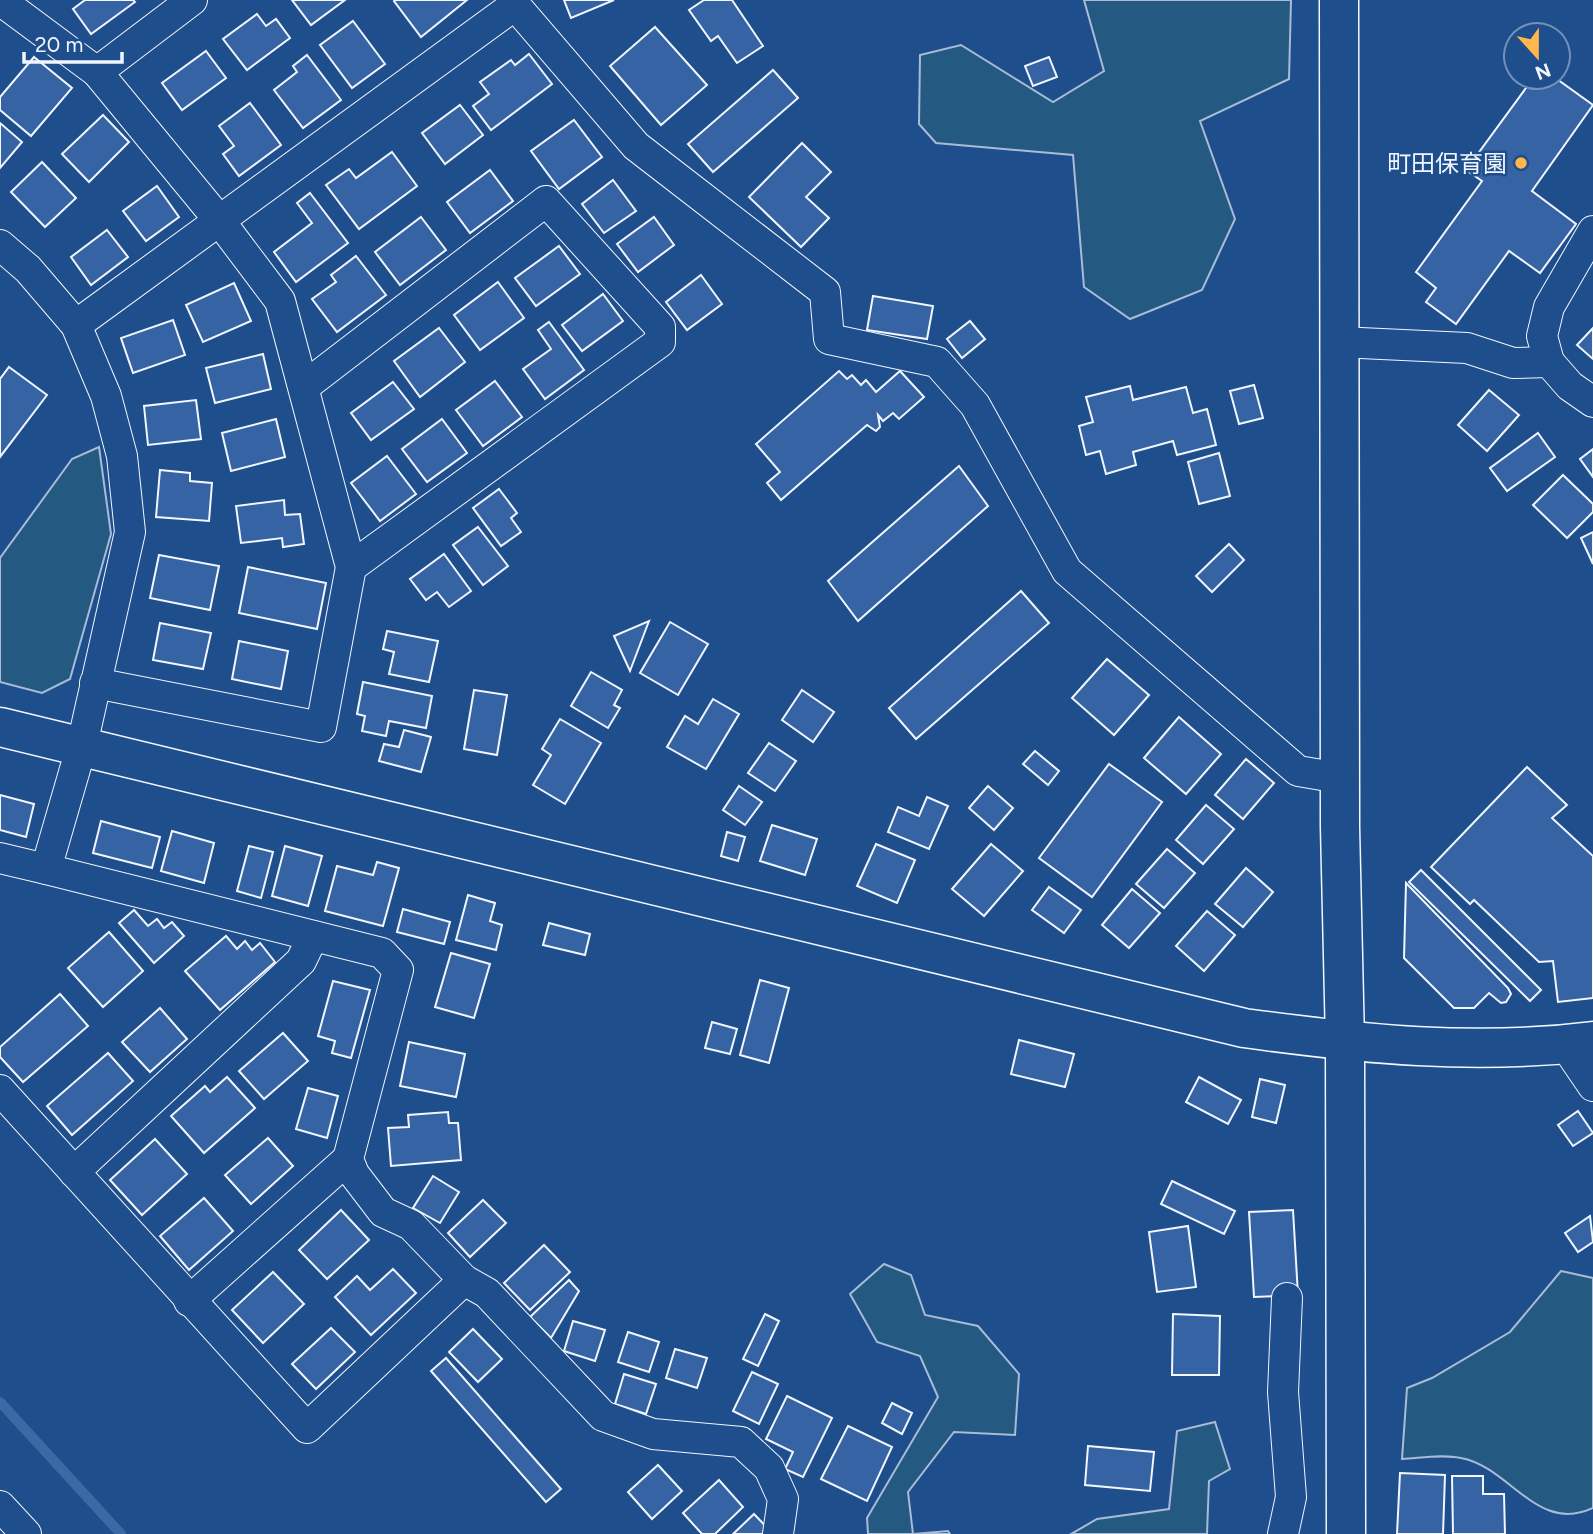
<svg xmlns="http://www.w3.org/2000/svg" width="1593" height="1534" viewBox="0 0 1593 1534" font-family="Figtree,'Noto Sans JP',sans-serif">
<rect width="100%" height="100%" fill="#1f4e8c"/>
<g fill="#245a82" stroke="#a8bbd7" stroke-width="2">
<polygon points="1084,0 1291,0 1289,79 1200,121 1235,219 1202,290 1130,319 1084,287 1073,155 936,143 919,124 920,55 961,45 1053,102 1104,71"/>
<polygon points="99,447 111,534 70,679 42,693 0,682 0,558 72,459"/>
<polygon points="884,1264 911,1275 925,1315 978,1326 1019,1374 1015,1435 954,1432 908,1492 913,1534 948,1531 950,1534 868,1534 867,1518 938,1397 920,1356 877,1342 850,1294"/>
<path d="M1561,1271L1593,1278V1508C1537,1534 1510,1467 1461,1458C1443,1454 1421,1458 1402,1459L1407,1388L1432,1378L1510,1332Z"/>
<polygon points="1215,1422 1230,1469 1209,1481 1207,1534 1071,1534 1097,1519 1169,1509 1177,1431"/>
</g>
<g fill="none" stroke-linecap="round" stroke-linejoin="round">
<polyline stroke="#3b69a3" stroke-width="10" points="0,1402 121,1534"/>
</g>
<g fill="#3563a3" stroke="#f2f6ff" stroke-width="2">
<polygon points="85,0 133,0 135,2 91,34 73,9"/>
<polygon points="292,0 345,0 311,25"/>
<polygon points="467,0 421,37 394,1 395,0"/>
<polygon points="564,0 614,0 571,18"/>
<polygon points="704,0 732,0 763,46 737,63 718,36 711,41 689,10"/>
<polygon points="257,14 266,26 276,19 290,38 247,70 223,39"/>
<polygon points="353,21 385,64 352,88 320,45"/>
<polygon points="655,27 707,85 661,125 610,66"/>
<polygon points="206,51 226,78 182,110 162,83"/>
<polygon points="529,54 552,84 491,130 473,106 489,94 480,82 511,60 515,65"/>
<polygon points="307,55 341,100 303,128 274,90 297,72 293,66"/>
<polygon points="34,57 72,88 31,136 0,110 0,97"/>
<polygon points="1049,57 1057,77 1033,86 1025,66"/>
<polygon points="773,70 798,98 713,172 688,144"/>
<polygon points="1534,77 1554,77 1593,105 1532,191 1576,224 1540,273 1509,251 1456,324 1426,302 1436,288 1416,272 1482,181 1466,170"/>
<polygon points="250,103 281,145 239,176 223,154 234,146 219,126"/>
<polygon points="460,105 483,135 445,164 422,133"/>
<polygon points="103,115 129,142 89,182 62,154"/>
<polygon points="574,120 602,157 559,189 531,151"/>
<polygon points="0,123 22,142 0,168"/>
<polygon points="802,143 831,172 806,197 829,218 801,247 749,197"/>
<polygon points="392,152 417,186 359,229 326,185 349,169 356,178"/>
<polygon points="42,162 76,198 45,227 11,192"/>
<polygon points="490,170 513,201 470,233 447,202"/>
<polygon points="613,180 636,211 604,233 582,204"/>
<polygon points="157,186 179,217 146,241 123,211"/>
<polygon points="310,193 348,243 296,282 274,252 312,223 297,203"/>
<polygon points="421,217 446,250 400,285 375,252"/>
<polygon points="654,217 674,245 638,272 617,244"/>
<polygon points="107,230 128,257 91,285 71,257"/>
<polygon points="559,246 580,274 536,306 515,278"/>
<polygon points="356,256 386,295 337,332 312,299 336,282 331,275"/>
<polygon points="701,275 722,304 687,330 666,302"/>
<polygon points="498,282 524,318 480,350 454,315"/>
<polygon points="234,283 251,321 203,342 186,305"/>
<polygon points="603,294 623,321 582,351 562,325"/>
<polygon points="873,296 933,306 927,339 867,330"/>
<polygon points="173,320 185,355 133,373 121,338"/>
<polygon points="970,321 985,339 962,358 947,339"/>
<polygon points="549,322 584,370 545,399 523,369 551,349 538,330"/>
<polygon points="439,328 465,362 420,397 394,361"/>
<polygon points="1593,328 1593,359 1577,345"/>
<polygon points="263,354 271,389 215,403 206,368"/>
<polygon points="9,367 47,395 0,457 0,379"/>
<polygon points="839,371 847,379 852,375 861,385 866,380 876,392 900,371 924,397 899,419 893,413 883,421 878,415 880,427 876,431 867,425 781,500 767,483 780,472 756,444"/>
<polygon points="495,381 522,417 483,446 456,410"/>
<polygon points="393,382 414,409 371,440 351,413"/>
<polygon points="1254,385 1263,418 1239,424 1230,391"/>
<polygon points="1130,386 1133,400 1186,387 1193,413 1207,409 1216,445 1177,455 1173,441 1133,452 1136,465 1106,474 1100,451 1086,455 1079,426 1093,422 1086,397"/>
<polygon points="1489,390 1519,415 1487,451 1458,425"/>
<polygon points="196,400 201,439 148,445 144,406"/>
<polygon points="276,419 285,457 231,471 222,433"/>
<polygon points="442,419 467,453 427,482 402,449"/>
<polygon points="1538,433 1555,457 1507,491 1490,468"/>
<polygon points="1593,449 1593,477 1580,459"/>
<polygon points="1219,453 1230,496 1199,504 1188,462"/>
<polygon points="387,456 416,494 380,521 351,483"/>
<polygon points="959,466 988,506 858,621 828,581"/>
<polygon points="160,470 190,473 190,481 212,483 209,521 156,517"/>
<polygon points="1563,475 1593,504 1593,512 1567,538 1533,505"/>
<polygon points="499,489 517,513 511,518 521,532 501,546 473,508"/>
<polygon points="284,500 285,515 300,514 304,544 283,547 282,538 241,543 236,506"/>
<polygon points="478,527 508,566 483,585 453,545"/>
<polygon points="1593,532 1593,564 1581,538"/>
<polygon points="1229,544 1244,560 1212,592 1196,576"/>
<polygon points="444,554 471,591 449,607 437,592 426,600 410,579"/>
<polygon points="159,555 219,566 210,610 150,598"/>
<polygon points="248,567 326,583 317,629 239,613"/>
<polygon points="1021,591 1049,623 916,739 889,708"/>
<polygon points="649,621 630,671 614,636"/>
<polygon points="670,622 708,644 678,695 640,673"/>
<polygon points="160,623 211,633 203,669 153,660"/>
<polygon points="387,631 438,641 429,682 389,674 394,652 383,649"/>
<polygon points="239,641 288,651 281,689 232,679"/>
<polygon points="1107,659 1149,695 1114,735 1072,698"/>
<polygon points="591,672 622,690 614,705 620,708 608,728 571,706"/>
<polygon points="363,682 432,696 426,728 389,721 386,736 362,731 365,716 357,714"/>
<polygon points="474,690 507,695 497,755 464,749"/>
<polygon points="802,690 834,712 813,742 782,720"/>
<polygon points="713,699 739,714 706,769 667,747 685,716 698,724"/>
<polygon points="1179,717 1221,754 1186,794 1144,758"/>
<polygon points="560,719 601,743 565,804 533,785 551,755 542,749"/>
<polygon points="404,730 431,737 421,772 379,761 384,744 399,747"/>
<polygon points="769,743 796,761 775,791 748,773"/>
<polygon points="1035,751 1059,771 1048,785 1023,764"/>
<polygon points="1246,759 1274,783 1243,819 1215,795"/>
<polygon points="1109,764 1162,802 1092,897 1039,858"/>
<polygon points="1527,767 1567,805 1552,818 1593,856 1593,998 1558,1002 1553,961 1539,962 1474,900 1470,904 1431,867"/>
<polygon points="739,786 762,802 745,825 723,810"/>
<polygon points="988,786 1013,808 994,830 969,808"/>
<polygon points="0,795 34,804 26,837 0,830"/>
<polygon points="927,797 948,806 929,849 888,832 898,807 919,816"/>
<polygon points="1206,805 1234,829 1203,864 1176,840"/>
<polygon points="101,821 160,837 152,868 93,853"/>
<polygon points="772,825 817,839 805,875 760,861"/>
<polygon points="172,831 214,843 204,883 161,871"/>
<polygon points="727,832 745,837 738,861 721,856"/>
<polygon points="876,844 915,860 897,903 857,886"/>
<polygon points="991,844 1023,871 984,916 952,889"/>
<polygon points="249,846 273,852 261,898 237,891"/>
<polygon points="285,846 322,856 308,906 272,896"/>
<polygon points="1167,849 1195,873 1164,908 1136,884"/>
<polygon points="377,862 399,868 383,926 325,911 337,866 373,875"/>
<polygon points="1246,868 1273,892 1243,927 1215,904"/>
<polygon points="1421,870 1541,990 1530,1001 1409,882"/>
<polygon points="1406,883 1508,988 1511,994 1506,1002 1501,1003 1489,993 1474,1008 1454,1008 1404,958"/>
<polygon points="1049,887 1081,910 1064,933 1032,910"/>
<polygon points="1132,889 1160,913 1129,948 1102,925"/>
<polygon points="468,895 495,903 490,921 502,925 496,950 456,940"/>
<polygon points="403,909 450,922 444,944 397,932"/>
<polygon points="134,910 148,926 157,919 164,928 172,922 184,936 154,963 119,923"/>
<polygon points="1207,911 1235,935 1204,971 1176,946"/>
<polygon points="549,923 590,934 585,955 543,945"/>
<polygon points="109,932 143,971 103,1007 68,968"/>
<polygon points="226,936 237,949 245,941 252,950 260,943 275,962 220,1010 185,971"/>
<polygon points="451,953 490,964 474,1018 435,1007"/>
<polygon points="760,980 789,988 769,1063 740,1055"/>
<polygon points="333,981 370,990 351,1058 332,1053 335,1041 318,1036"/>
<polygon points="60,994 88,1026 23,1082 0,1057 0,1047"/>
<polygon points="160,1008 187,1039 150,1072 122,1042"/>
<polygon points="712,1022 737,1029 730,1054 705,1048"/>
<polygon points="283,1033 308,1061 264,1099 239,1071"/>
<polygon points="1019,1040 1074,1054 1065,1087 1011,1074"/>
<polygon points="409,1042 465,1054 456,1097 400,1086"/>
<polygon points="108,1053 133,1081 72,1135 47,1106"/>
<polygon points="227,1077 255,1108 204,1153 171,1116 205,1086 210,1092"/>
<polygon points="1199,1077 1241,1100 1228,1124 1186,1102"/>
<polygon points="1260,1079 1285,1085 1276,1123 1252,1117"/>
<polygon points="308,1088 338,1096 327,1138 296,1129"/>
<polygon points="1578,1111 1593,1133 1573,1146 1558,1125"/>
<polygon points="448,1112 449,1123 458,1123 461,1160 391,1166 388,1128 409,1127 408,1115"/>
<polygon points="268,1138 293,1166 251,1204 225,1175"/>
<polygon points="155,1139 187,1174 142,1215 110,1180"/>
<polygon points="433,1176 459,1192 440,1223 413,1208"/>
<polygon points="1172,1181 1235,1211 1224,1234 1161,1204"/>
<polygon points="204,1198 233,1231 189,1270 160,1236"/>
<polygon points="483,1200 506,1223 470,1257 448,1233"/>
<polygon points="341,1210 369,1240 327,1279 299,1250"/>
<polygon points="1293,1210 1298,1295 1254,1297 1249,1212"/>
<polygon points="1590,1216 1593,1242 1578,1252 1565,1233"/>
<polygon points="1188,1226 1196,1287 1157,1292 1149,1232"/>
<polygon points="544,1245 570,1272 530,1310 504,1283"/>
<polygon points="393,1269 416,1293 371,1335 335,1297 357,1276 370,1290"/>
<polygon points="273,1272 304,1304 263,1343 232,1310"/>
<polygon points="569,1280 579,1291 551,1338 530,1317"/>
<polygon points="765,1314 779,1321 758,1366 743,1359"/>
<polygon points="1173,1314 1220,1316 1219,1375 1172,1375"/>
<polygon points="573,1321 605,1330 595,1361 564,1351"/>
<polygon points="331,1328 355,1352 316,1389 292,1364"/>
<polygon points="473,1329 502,1359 478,1382 449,1352"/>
<polygon points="628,1332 659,1342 649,1372 618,1362"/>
<polygon points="675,1349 707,1358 697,1388 666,1378"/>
<polygon points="446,1358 561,1489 546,1502 431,1371"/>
<polygon points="752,1372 778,1384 759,1424 733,1411"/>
<polygon points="624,1374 656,1384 646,1414 615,1404"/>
<polygon points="787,1396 832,1418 803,1477 785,1469 793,1452 766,1439"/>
<polygon points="892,1403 912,1413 902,1434 882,1423"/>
<polygon points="848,1426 892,1447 867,1501 821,1479"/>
<polygon points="1088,1446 1154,1452 1150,1491 1085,1485"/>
<polygon points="658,1465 682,1491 652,1519 628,1492"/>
<polygon points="1400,1473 1445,1475 1443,1534 1397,1534"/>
<polygon points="1452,1476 1483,1476 1483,1494 1504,1494 1505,1534 1453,1534"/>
<polygon points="719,1480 743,1507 715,1534 702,1534 683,1513"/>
<polygon points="754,1514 773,1534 733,1534"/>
</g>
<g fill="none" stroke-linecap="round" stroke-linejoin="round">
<g stroke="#f2f6ff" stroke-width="32">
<g id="street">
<polyline points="0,0 97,72 219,220 280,301 351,567 321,727 95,683"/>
<polyline points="97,72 192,0"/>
<polyline points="0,245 28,269 76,325 106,396 122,456 130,532 82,745 46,869 382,953 398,970 348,1159 354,1174 383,1212 411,1225 464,1280 487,1293 603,1416 653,1434 741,1442 769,1468 783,1499 778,1534"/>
<polyline points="76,325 515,5 636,146 825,292 829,339 937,362 975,405 1067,571 1298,771 1340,778"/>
<polyline points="1339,342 1467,348 1513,363 1549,362 1570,386 1593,402"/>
<polyline points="1549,362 1542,336 1549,307 1593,231"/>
<polyline points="305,386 546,201 660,327 660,342 351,567"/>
<polyline points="0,858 46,869"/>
<polyline points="1565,1045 1593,1086"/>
<polyline points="0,1090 307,1428 464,1280"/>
<polyline points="74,1172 301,961 313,936"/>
<polyline points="189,1301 348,1159"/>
<polyline points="0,1506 26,1534"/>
<polyline points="1283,1534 1291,1497 1283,1392 1287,1298"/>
</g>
</g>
<g stroke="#f2f6ff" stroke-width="41">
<g id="secondary">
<polyline points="1339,0 1340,827 1345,1042 1346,1534"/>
<path d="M0,727L1244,1028C1361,1044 1475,1056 1593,1041"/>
</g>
</g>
<use href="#street" stroke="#1f4e8c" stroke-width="30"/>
<use href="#secondary" stroke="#1f4e8c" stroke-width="38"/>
</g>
<circle fill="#ffb74d" stroke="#1f4e8c" stroke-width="2.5" cx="1521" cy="163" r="7"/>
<g text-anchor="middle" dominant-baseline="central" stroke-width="5" stroke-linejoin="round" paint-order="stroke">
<g font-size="24" fill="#f2f6ff" stroke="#1f4e8c" text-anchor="end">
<text x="1507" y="163">町田保育園</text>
</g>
</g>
<g transform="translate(1537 56) rotate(159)"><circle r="33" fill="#1f4e8c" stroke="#7391ba" stroke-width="2"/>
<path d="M0-5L12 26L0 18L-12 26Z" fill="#ffb74d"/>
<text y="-10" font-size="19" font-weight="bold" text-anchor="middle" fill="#f2f6ff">N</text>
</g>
<path d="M24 52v10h98v-10" fill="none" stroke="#f2f6ff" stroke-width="3.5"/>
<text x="35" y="52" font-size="21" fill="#f2f6ff" stroke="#1f4e8c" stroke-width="5" paint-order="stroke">20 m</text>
</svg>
